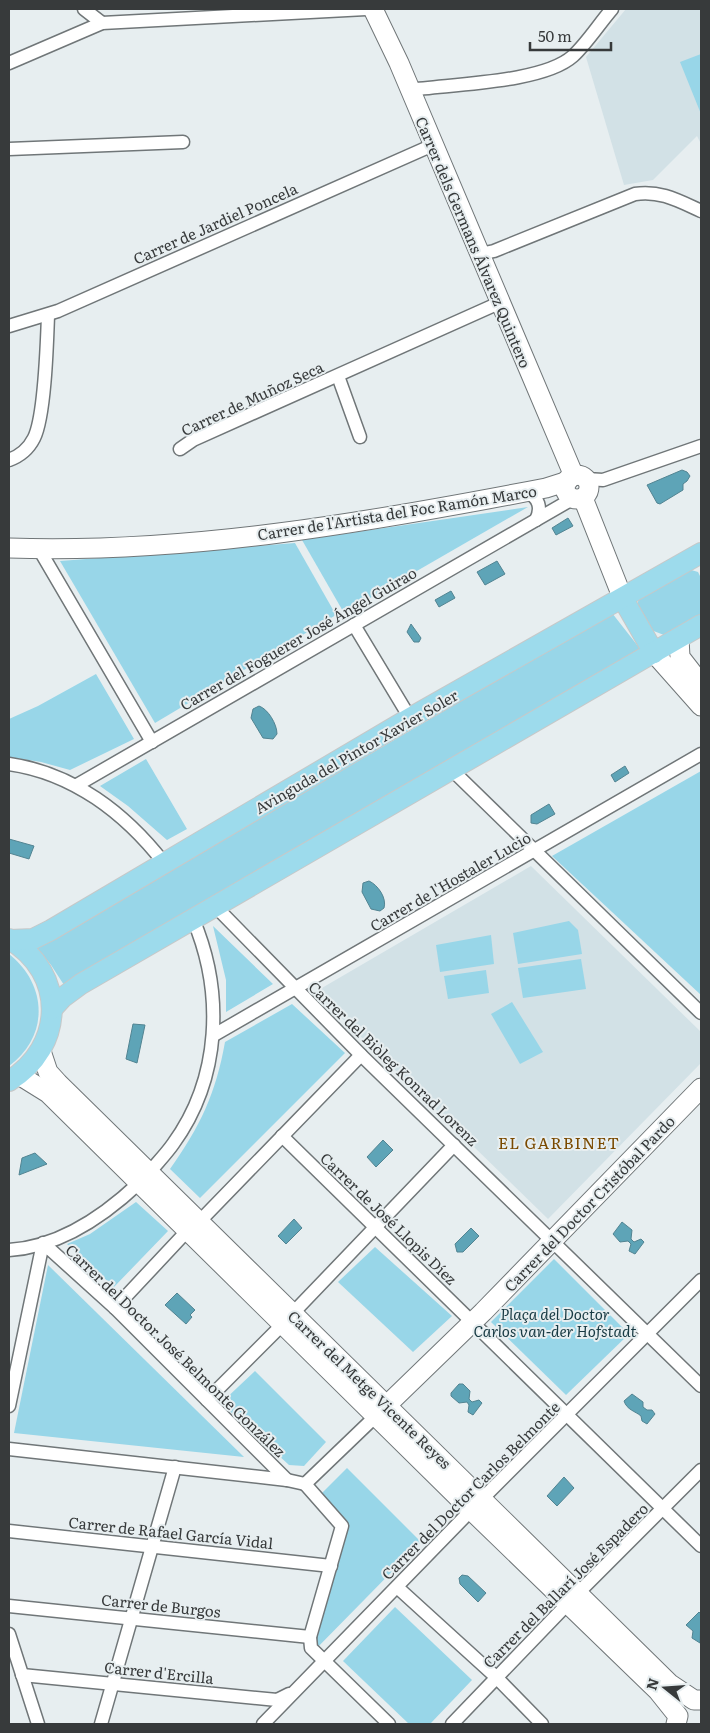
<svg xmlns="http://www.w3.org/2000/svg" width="710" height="1733" viewBox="0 0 710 1733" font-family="Literata,serif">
<rect width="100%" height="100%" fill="#e7eef0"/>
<g fill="#d2e1e6">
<polygon points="626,9 701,9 701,144 697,136 653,180 624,185 586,57"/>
<polygon points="531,866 701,1032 701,1063 548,1219 315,992"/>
</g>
<g fill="#98d6e8">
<polygon points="701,54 701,114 680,62"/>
<polygon points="528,507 344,613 302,540"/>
<polygon points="295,543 336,615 155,723 60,561"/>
<polygon points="688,569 698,572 701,578 701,615 664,635 651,630 636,610 639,598"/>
<polygon points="612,613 641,650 64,985 51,965 37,948"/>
<polygon points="96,674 134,739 70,770 41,762 9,757 9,719 38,706"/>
<polygon points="146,759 187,829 167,840 128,806 100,786"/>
<polygon points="701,771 701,995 552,856"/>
<polygon points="569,921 578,930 582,954 518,964 513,933"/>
<polygon points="213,926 273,984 226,1012 226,980"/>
<polygon points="491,935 494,964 440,972 436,945"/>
<path d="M9,954C47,984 50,1036 9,1066Z"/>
<polygon points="581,959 586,989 523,998 518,968"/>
<polygon points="486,970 489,993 448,999 444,976"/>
<polygon points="512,1002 543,1052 520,1064 491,1014"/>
<path d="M292,1004L345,1053L200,1198L170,1169C200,1127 216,1093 225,1042Z"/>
<polygon points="136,1202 168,1231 114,1287 67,1244 90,1234"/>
<polygon points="375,1247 452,1316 413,1352 338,1282"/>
<polygon points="554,1259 629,1334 566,1395 491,1322"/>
<polygon points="48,1265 244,1457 14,1433"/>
<polygon points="255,1371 326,1442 304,1466 289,1465 221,1403"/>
<polygon points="347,1468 421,1542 309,1656 347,1521 320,1495"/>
<polygon points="395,1607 472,1680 430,1724 409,1724 343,1661"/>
</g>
<g fill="#5ea4b7" stroke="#528492">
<polygon points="682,470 687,472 690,476 687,481 683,484 683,490 660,504 657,503 647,485"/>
<polygon points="568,518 573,526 556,535 552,528"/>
<polygon points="497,561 505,574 485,585 477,572"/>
<polygon points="451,591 455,598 439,607 435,600"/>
<polygon points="411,624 421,638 419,642 414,642 407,632"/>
<path d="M259,706C268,709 277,724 277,734L273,739L263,738L251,718L253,709Z"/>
<polygon points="625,766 629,773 615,782 611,775"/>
<polygon points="549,804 555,814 537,824 531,823 531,815"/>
<polygon points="9,839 34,846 29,859 9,853"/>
<path d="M369,881C378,885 387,898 384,908L380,911L371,909L362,892L363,883Z"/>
<polygon points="133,1024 145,1025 137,1063 126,1059"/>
<polygon points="383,1140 393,1150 376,1167 367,1157"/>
<polygon points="35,1153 47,1164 19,1175 22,1158"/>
<polygon points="294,1219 302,1228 286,1244 278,1236"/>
<polygon points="622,1222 632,1230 631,1239 634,1242 641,1239 644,1242 635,1254 629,1251 631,1244 628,1241 620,1242 613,1234"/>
<polygon points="471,1228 479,1236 463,1252 457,1252 455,1244"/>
<polygon points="177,1293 195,1310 190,1315 192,1317 186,1324 165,1305"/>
<polygon points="459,1384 463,1384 470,1391 469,1399 472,1402 479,1400 482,1403 473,1415 468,1412 469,1405 467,1402 459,1403 451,1396 451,1393"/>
<path d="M632,1394L643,1402V1407L647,1410H652L655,1414L647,1424L642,1421L641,1416C635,1411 627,1410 624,1401Z"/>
<polygon points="564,1477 574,1488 557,1506 547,1496"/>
<polygon points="462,1575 468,1576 486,1593 478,1602 460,1584 459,1578"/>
<polygon points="699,1612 701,1614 700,1643 692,1638 693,1631 686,1625"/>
</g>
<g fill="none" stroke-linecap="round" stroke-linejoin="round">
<g stroke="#707678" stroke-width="15">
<g id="street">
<polyline points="84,9 102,23"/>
<polyline points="9,63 102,23 366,9"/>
<path d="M410,90C451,84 543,83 573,56C587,43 599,24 612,9"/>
<polyline points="9,149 183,142"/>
<path d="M480,254L494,251L635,194C660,190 679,201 701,211"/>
<polyline points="9,326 58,311 433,145"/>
<polyline points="338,376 360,437"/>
<polyline points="180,449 193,440 499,303"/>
<path d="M9,460C20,456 29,448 34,438C45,416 47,342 48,315"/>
<polyline points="586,479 603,480 701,446"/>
<path d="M526,492C539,497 542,508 536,520"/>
<polyline points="39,549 152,742"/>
<polyline points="354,625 410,718"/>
<path d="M9,764C73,773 125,813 164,863"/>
<polyline points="452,770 701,1013"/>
<polyline points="77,785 574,498"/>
<polyline points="215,906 361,1055 701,1386"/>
<polyline points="214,1035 701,754"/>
<polyline points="282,1136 701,1546"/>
<path d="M149,1173C157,1163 166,1154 173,1144C221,1078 224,992 193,919"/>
<polyline points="199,1222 361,1055"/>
<path d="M9,1250C59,1247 104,1216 139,1183"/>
<polyline points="115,1308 188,1230"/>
<polyline points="293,1313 454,1145"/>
<polyline points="207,1400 282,1325"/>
<polyline points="9,1406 43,1243 115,1308 287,1480"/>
<polyline points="9,1449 287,1480 305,1484"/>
<polyline points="305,1484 342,1526 310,1637 311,1648 389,1724"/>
<polyline points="305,1484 380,1412"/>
<polyline points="9,1531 331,1566"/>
<polyline points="397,1587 496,1677 542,1724"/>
<polyline points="9,1606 310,1637"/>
<polyline points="9,1634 38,1724"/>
<polyline points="22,1675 277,1700 289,1694"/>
<polyline points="101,1724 175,1467"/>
<polyline points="263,1724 482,1499 701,1280"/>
<polyline points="452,1724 577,1594 701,1470"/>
</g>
</g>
<g stroke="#707678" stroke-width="21">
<g id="secondary">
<polyline points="373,9 399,63 574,476"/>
<circle cx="577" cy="487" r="12"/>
<polyline points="583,498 623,599"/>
<path d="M9,548C189,554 370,522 546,488L568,481"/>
<polyline points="679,638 680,657 701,684"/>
<polyline points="654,653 701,706"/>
<polyline points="41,1051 48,1072 58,1083 670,1684 694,1700 701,1700"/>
<polyline points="19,1075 48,1093 471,1510 658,1691 678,1716 676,1724"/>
<polyline points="387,1405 483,1312 701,1088"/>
</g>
</g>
<g stroke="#c7c8c8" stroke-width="22">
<g id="primary">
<polyline points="623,599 654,653"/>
<path d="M9,939C67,973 65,1047 9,1081"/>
<polyline points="10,940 33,939 51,930 410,718 701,553"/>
<polyline points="52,1009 62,998 81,984 701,625"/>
</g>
</g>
<use href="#street" stroke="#fff" stroke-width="12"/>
<use href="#secondary" stroke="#fff" stroke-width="19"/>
<use href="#primary" stroke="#9ddbec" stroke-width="20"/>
</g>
<g text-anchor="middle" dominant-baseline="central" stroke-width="4" stroke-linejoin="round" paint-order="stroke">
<g font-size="15" fill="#373a3b" stroke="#e7eef0">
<text transform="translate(215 223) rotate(-24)">Carrer de Jardiel Poncela</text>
<text transform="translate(474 242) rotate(67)">Carrer dels Germans Álvarez Quintero</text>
<text transform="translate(252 398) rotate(-25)">Carrer de Muñoz Seca</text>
<text transform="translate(397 512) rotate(-9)">Carrer de l'Artista del Foc Ramón Marco</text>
<text transform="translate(298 638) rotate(-30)">Carrer del Foguerer José Ángel Guirao</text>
<text transform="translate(356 751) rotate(-30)">Avinguda del Pintor Xavier Soler</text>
<text transform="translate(450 881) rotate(-30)">Carrer de l'Hostaler Lucio</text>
<text transform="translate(394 1063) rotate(44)">Carrer del Biòleg Konrad Lorenz</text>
<text transform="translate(589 1203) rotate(-46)">Carrer del Doctor Cristóbal Pardo</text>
<text transform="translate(389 1218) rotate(44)">Carrer de José Llopis Díez</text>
<text transform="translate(176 1350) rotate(44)">Carrer del Doctor José Belmonte González</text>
<text transform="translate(370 1389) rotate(44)">Carrer del Metge Vicente Reyes</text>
<text transform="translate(470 1490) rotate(-45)">Carrer del Doctor Carlos Belmonte</text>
<text transform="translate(171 1532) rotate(6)">Carrer de Rafael García Vidal</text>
<text transform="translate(565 1585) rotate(-45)">Carrer del Ballarí José Espadero</text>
<text transform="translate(161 1605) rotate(6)">Carrer de Burgos</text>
<text transform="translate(159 1672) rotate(6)">Carrer d'Ercilla</text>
</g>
<g font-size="15" font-style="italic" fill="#183a43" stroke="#e7eef0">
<text x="555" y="1313">Plaça del Doctor<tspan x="555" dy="17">Carlos van-der Hofstadt</tspan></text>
</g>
<g font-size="16" letter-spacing="1" fill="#7a4a00" stroke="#e7eef0">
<text x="559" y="1142">EL GARBINET</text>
</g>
</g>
<rect width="710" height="1733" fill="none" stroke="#373a3b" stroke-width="20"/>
<g transform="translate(665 1688) rotate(287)" stroke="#e7eef0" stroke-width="4" paint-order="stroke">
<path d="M0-4L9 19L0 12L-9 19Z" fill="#373a3b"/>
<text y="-8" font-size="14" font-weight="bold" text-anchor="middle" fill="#373a3b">N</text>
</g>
<path d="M530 42v8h81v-8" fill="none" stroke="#373a3b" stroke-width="2.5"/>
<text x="538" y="42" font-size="15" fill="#373a3b" stroke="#e7eef0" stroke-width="4" paint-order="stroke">50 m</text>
</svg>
